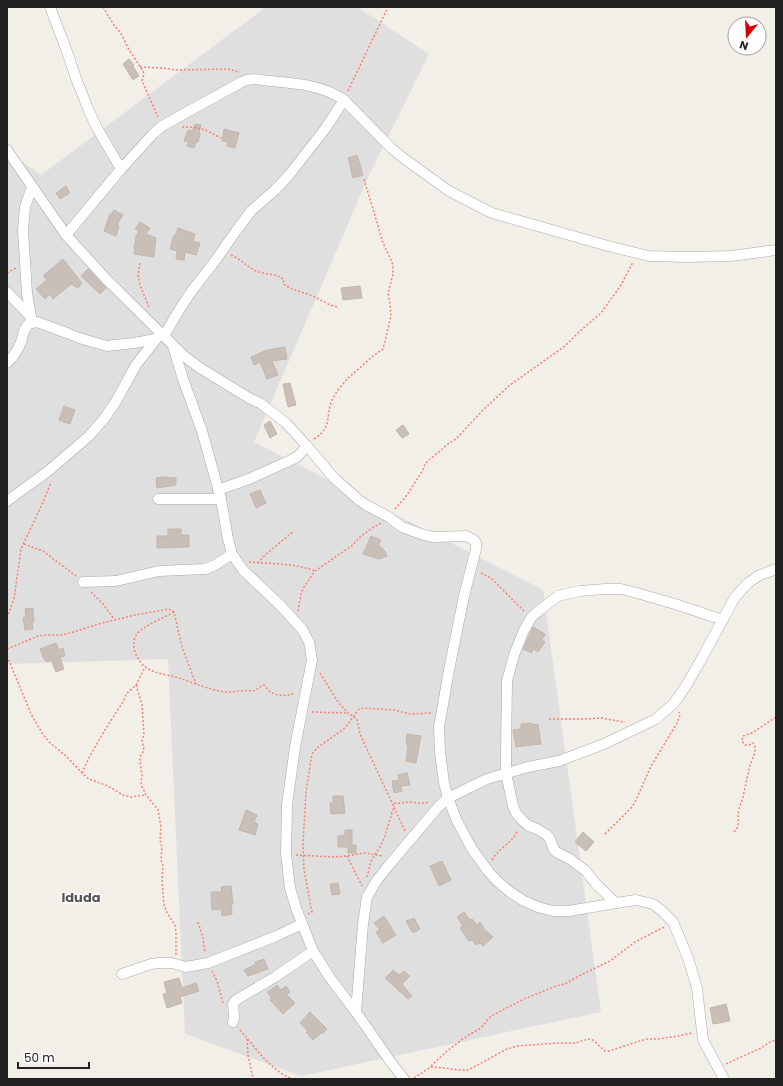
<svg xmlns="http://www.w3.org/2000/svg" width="783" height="1086" viewBox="0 0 783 1086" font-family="Poppins,sans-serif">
<rect width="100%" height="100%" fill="#f2efe9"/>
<polygon fill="#e0dfdf" points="266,7 357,7 429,54 370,173 254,442 543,590 601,1012 301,1076 185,1034 168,659 7,664 7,151 41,175"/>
<g fill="#c7bfb8" stroke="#c4b6ab">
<polygon points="129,59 134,65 133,66 139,76 133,80 123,64"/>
<polygon points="195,124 201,125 199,133 200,134 198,142 196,142 194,148 187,146 189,142 184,141 188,130 192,131"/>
<polygon points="224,129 239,133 235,148 227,146 228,142 222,141"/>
<polygon points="357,155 363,175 353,178 350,167 351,167 348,158"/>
<polygon points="66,186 70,193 60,199 56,193"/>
<polygon points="114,210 123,215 117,225 119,226 116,236 104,231 110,214 112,214"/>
<polygon points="140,222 150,228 146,234 156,238 154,257 134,254 135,248 134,248 136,239 135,239 139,231 135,229"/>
<polygon points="178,228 195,234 193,241 200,243 196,255 185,252 184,260 176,259 177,251 170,249 174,235 175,236"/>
<polygon points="63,259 82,283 78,288 71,284 53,299 50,294 45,299 36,289 47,280 43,276"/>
<polygon points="88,269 106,288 100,294 81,276"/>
<polygon points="360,286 362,298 343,300 341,288"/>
<polygon points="285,347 287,359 272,361 278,375 267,379 260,362 254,365 251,357 267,350"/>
<polygon points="290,383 296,405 288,407 283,384"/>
<polygon points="64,406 75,410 70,424 59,420"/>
<polygon points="270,421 277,434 270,438 264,425"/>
<polygon points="403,425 409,434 402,438 396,430"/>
<polygon points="163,477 176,478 176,485 157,488 156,478"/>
<polygon points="260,490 266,503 256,508 250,494"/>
<polygon points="168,529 181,529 181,535 189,535 189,547 157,548 157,536 168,536"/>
<polygon points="371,536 381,540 378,545 385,551 387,556 379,559 363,554"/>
<polygon points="33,608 34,622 32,622 33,629 25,630 23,618 26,617 25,609"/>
<polygon points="533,627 545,634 542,640 545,642 538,652 533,649 532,653 523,649"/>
<polygon points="56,643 59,650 63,648 65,656 60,657 64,669 56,672 51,660 47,662 46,660 45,661 40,649"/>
<polygon points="532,723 532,725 538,724 541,744 516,747 513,730 521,729 521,724"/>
<polygon points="407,734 421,736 416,763 406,761 408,745 406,744"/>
<polygon points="407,773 410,785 401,786 402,791 394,793 392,781 399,780 398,775"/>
<polygon points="333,796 343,796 345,813 331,814 330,803 333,803"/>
<polygon points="246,810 257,815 254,822 258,824 255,835 239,830"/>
<polygon points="345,830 352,830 352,845 356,845 356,853 348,853 348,847 338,847 338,836 345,835"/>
<polygon points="583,832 594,842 586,851 575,842"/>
<polygon points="442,861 451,880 439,886 430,866"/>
<polygon points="338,883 340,894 332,895 330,884"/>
<polygon points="231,886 233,904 231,904 232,914 222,916 221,909 212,910 211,892 222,892 221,887"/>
<polygon points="464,912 470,920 472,919 477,925 480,922 484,929 493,937 483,946 480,943 476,945 472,940 469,941 460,928 463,926 457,917"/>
<polygon points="384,916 396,935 383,943 376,932 380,930 374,923"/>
<polygon points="414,918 420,929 415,932 412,932 406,921"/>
<polygon points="264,959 268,969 248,976 244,970 256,964 255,962"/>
<polygon points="393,970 399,975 404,971 410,976 402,984 412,996 408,999 385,978"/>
<polygon points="179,978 182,988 196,983 199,991 180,997 182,1003 167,1008 163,994 167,993 164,982"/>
<polygon points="277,985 281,990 286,986 290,992 287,995 295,1003 283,1014 270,1000 271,998 267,992"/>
<polygon points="726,1004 730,1021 713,1024 710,1008"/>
<polygon points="310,1012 327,1029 322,1034 321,1033 313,1040 306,1032 308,1031 300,1023"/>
</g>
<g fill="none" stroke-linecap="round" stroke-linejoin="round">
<g stroke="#a9a9a9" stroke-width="11">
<g id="street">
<polyline points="50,7 66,49 77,81 89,111 97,128 121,169"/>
<polyline points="7,150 66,235 106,279 184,356 200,368 249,398 260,403 286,423 307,446 334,478 359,500 366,505 389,517 402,527 424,535 434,537 466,536 474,540 476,543 476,549 464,596 449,670 439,727 440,752 444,783 448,798 457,821 472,849 488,871 497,881 510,892 524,901 538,907 553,911 569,911 616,903 636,900 653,904 661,910 673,922 688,958 697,988 703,1040 724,1079"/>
<polyline points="32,187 25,207 23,230 27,293 32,323"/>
<path d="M66,235L121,169L153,134L162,126L238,84C241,82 244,81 247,80C254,78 262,80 269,81C295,83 322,85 344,100L391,148L402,157L449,191L492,213L608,246L649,256L688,257L731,256L776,250"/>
<polyline points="7,292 31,317"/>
<polyline points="164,336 181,307 191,292 215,261 236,231 251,211 275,190 289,175 325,129 344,100"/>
<polyline points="173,346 183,379 202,431 221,499 228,539 232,554 243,570 280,605 302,629 309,642 312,660 295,747 287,805 286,854 290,888 296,908 313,951 330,978 356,1012 390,1061 404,1079"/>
<path d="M7,363C13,357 18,350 21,342C23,337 23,329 28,325C30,322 34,323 37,322L67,333L79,338L107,346L134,343L156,339"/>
<polyline points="218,490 249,479 289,461 297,457 307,446"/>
<polyline points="158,499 221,499"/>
<polyline points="7,501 47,472 89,436 103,420 115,403 136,365 161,333"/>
<polyline points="83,582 116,581 159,571 205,569 215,565 232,554"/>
<polyline points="616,903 596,884 586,871 570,859 558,853 554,850 550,839 547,835 537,829 529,826 523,821 516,813 513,806 506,773 506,752 507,681 514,655 524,630 531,618 536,613 558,596 580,591 605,589 621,589 637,593 678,605 723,620"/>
<polyline points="122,974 151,964 159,963 172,963 186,967 208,963 274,937 302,924"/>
<polyline points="356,1012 363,924 367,897 377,880 389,865 439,806 448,798 487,779 528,767 559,761 604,744 656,719 674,703 686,686 702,658 735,597 748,583 758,576 776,569"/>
<polyline points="233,1022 234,1017 233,1004 236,1000 275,977 313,951"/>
</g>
</g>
<g stroke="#fa8072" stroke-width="1.5" stroke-dasharray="2 2" stroke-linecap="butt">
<polyline points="103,7 114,25 122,35 128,48 143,71 144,74 142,81 158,117"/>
<polyline points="140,67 162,68 176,70 228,69 240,72"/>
<polyline points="348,91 388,7"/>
<path d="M182,127C201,127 204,129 221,138"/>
<path d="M231,255C241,259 247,267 256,271C265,275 277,273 284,280L283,283L285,285L292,289L313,296L330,305L338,307"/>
<polyline points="140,263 138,275 140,285 149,307"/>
<polyline points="7,273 16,268"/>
<path d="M314,439C333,427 325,417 332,400C335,393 342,385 347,379L373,356L383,349L391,316L390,305L388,293L393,274V268L392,262L383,243L364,179"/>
<polyline points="395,509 407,495 423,470 425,464 429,460 448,444 456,439 483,410 510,385 565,346 580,331 601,313 621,285 633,262"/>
<polyline points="24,544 43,551 76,576"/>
<path d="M249,562C271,564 294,563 315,571"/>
<polyline points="258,563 265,555 294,531"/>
<polyline points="481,573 491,578 524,611"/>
<polyline points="91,592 103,604 114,619"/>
<polyline points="298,611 301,594 304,587 315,571 353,545 360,537 372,528 381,523"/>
<path d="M174,612C164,618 144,625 137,634C129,644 137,662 147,668C156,674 169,675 179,678C194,683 210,690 226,692C232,692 238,691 244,691C247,690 250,691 253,691C257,690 260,686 264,685C266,687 268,691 271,692C278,697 287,696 295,693"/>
<polyline points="7,618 14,599 21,549 44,500 51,482"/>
<polyline points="7,649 38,636 45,635 60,635 67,634 102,623 135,615 169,609 174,612 182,647 196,684"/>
<polyline points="7,656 31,714 42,733 49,742 66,756 82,773 89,779 108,786 123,795 131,797 146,795"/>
<polyline points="320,673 338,702 348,713 357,719 360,734 405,831"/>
<polyline points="136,685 142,705 144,735 142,740 144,750 140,757 140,762 142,775 141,784 146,795 158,810 161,827 160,840 162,847 161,860 163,865 162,880 164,905 167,913 175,925 176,932 176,955"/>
<polyline points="312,712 348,713"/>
<polyline points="549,719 587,719 602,718 623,722 625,722"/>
<path d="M82,773C93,747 109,724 124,700L126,694L136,685L145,667"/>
<path d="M394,803C400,804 404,802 410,802C417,803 422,804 429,802"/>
<path d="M734,832C742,824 736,819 739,809C740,805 742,801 743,797C745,788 747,778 749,769C751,760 756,755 755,745L753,743L749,745H745L742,741L743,736L752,733L776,717"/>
<polyline points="605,834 632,807 636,800 651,766 677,723 680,715 679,712"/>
<polyline points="296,855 333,857 347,856 365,853 383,856"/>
<polyline points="347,856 362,886"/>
<path d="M492,860C499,848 512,843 518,830"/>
<polyline points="367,877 371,861 380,847 385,836 394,806"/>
<polyline points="308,914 312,912 304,870 303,843 306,792 312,754 317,748 345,728 359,709 364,708 394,710 410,714 431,713"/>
<polyline points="198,922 203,938 205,953"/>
<polyline points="212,971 217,981 223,1003"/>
<path d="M240,1030C255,1047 270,1070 292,1079"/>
<polyline points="247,1039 248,1055 253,1079"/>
<polyline points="726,1064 761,1048 770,1042 776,1040"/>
<polyline points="431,1066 447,1051 467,1036 481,1028 491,1016 524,999 556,986 565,984 577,977 610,961 635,942 664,927"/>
<polyline points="414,1078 431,1067 444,1068 459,1070 468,1070 507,1049 518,1046 557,1043 576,1043 588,1039 593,1040 605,1051 609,1051 646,1039 658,1039 678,1036 692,1033"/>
</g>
<use href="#street" stroke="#fff" stroke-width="10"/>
</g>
<g text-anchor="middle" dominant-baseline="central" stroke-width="3" stroke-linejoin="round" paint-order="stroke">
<g font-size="13" font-weight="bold" fill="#555" stroke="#fff">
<text x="81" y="897">Iduda</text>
</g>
</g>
<rect width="783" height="1086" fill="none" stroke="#222222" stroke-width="16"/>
<g transform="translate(747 36) rotate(198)"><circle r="19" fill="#ffffff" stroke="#a7a7a7"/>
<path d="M0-3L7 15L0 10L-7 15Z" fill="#d40000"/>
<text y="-6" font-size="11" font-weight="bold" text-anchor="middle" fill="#222222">N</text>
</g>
<path d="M18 1062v6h71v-6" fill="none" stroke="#222222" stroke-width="2"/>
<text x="24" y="1062" font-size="12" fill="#222222" stroke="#ffffff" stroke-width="3" paint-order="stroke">50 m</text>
</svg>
